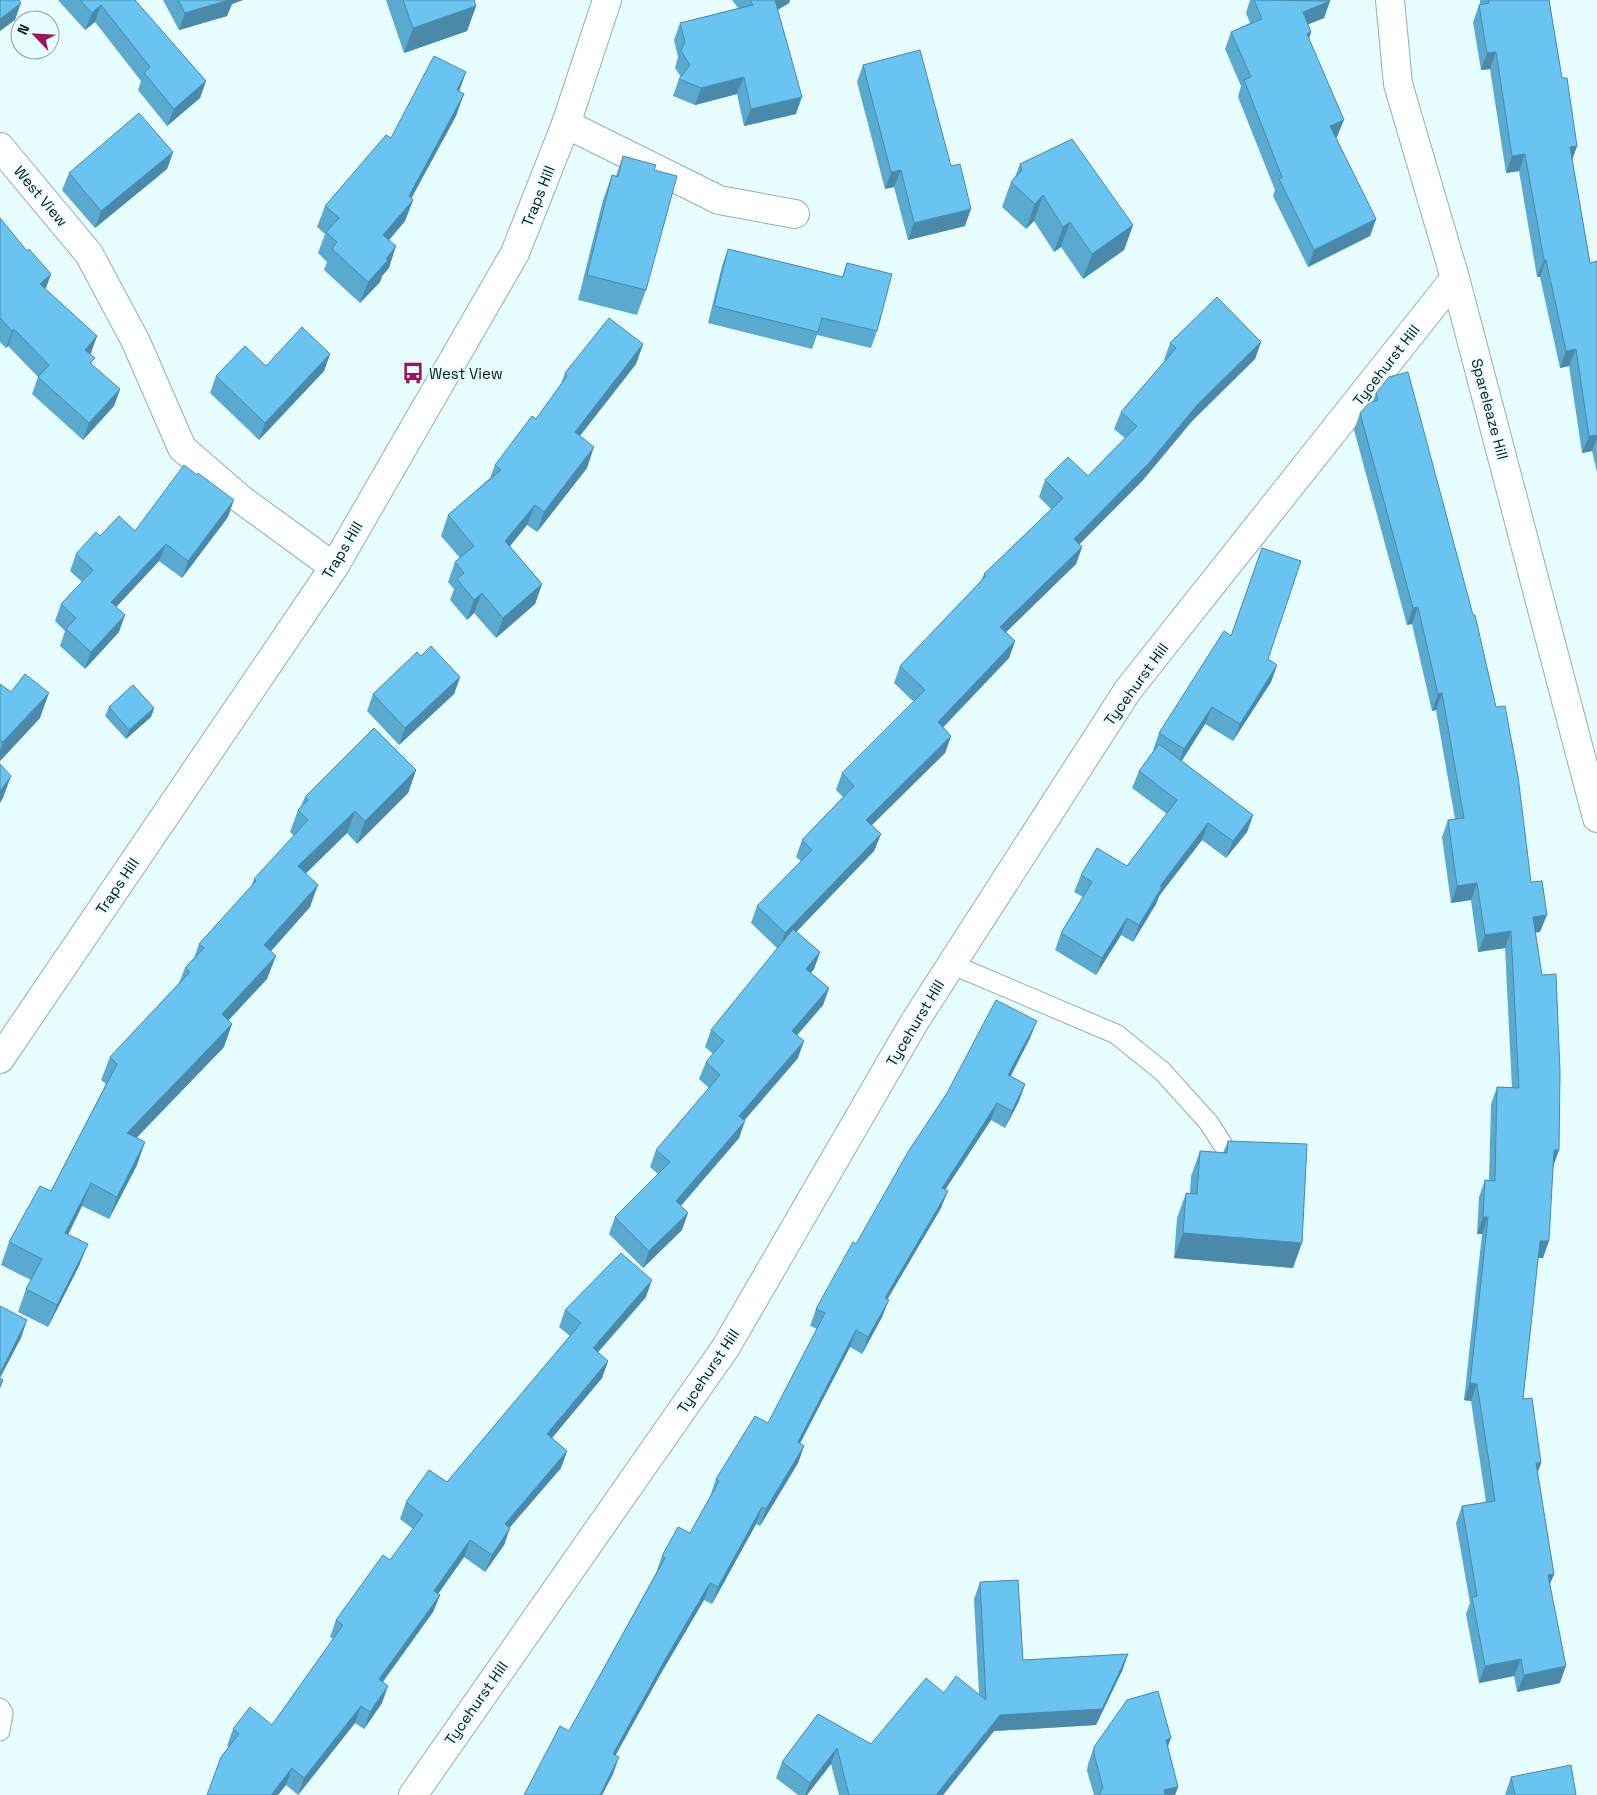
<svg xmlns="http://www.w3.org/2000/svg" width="1597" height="1795" viewBox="0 0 1597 1795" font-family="'Space Grotesk',sans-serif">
<rect width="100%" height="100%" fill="#e7fdfe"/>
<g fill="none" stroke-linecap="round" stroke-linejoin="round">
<g stroke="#8eb1b3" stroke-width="21">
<g id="lane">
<polyline points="951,964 1116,1034 1162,1071 1209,1123 1223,1145"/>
<polyline points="0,1708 3,1713 0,1731"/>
</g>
</g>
<g stroke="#8eb1b3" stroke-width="30">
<g id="street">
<polyline points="1390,0 1398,84 1455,278 1597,818"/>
<polyline points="566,124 719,200 795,214"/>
<polyline points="0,147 89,254 136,342 182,448 242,500 334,567"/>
<polyline points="413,1795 726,1347 915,1021 1128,690 1455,278"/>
</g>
</g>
<g stroke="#8eb1b3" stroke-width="30">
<polyline id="secondary" points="0,1059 334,567 515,253 566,124 607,0"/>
</g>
<use href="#lane" stroke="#fff" stroke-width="19"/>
<use href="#street" stroke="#fff" stroke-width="28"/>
<use href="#secondary" stroke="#fff" stroke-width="28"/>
</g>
<g fill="#5aa9cf">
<polygon points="58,0 135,0 206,81 200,98 167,126 138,90 141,81 95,22 85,30"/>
<polygon points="163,0 243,0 232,4 227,16 179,30"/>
<polygon points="386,0 474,0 476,6 467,31 404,53"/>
<polygon points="732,0 790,0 789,3 777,10 796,114 744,126 737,94 695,105 673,96 679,79 681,77 675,68 678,57 674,40 680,23 738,8"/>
<polygon points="1250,0 1330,0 1324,18 1308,24 1311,32 1309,39 1337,137 1336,138 1376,219 1370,236 1308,267 1273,196 1275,190 1238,97 1241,86 1225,49 1231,32 1250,23 1246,13"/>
<polygon points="1480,0 1549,0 1562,78 1577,146 1572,160 1590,263 1597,261 1597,472 1592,451 1582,453 1569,366 1560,368 1540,277 1537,277 1519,171 1506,173 1490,69 1481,70 1473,22 1479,5 1480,4"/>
<polygon points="863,65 965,226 908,240 894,187 885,189 857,82"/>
<polygon points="466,72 459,91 456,116 411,199 413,200 405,221 389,240 389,268 382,276 380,282 360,303 324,270 327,262 318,253 325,234 317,227 325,206 391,138"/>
<polygon points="173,152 167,169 95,228 62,190 69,173"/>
<polygon points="623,156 654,170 646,290 637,315 578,300 603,200 612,175 616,176"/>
<polygon points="1020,164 1133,225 1124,250 1083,279 1061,247 1054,252 1034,221 1026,229 1002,207 1011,182 1015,177"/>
<polygon points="0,218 27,251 51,274 45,289 97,336 90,354 92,365 120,389 114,406 83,440 32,394 38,377 8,346 6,348 0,342"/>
<polygon points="728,249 842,277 847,263 877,331 871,348 817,335 812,349 708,323 722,266"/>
<polygon points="1261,342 1255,359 1192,421 1143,480 1079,544 1082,547 1076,564 1006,632 1015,641 1009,658 943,727 951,736 945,753 871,825 881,834 874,851 796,932 820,952 814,969 811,973 829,988 823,1005 797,1035 798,1058 744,1121 739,1138 681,1206 682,1230 643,1268 609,1234 615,1217 658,1174 650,1167 656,1150 709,1088 699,1079 706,1062 713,1054 705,1047 711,1030 778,949 751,923 757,906 801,861 796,857 802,840 843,797 836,790 842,773 914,702 894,683 900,666 981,581 984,574 1051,509 1039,497 1045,480 1088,476 1125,438 1114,429 1121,412 1165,361 1164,360 1170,343"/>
<polygon points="643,344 636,364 580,436 587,468 537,532 527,525 510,546 542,584 535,604 496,638 474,613 467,620 450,600 454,589 448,582 455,562 460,558 441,536 448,515 490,478 495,465 536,419 561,384 565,373"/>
<polygon points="330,354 324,371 259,440 210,393 216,376 266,366"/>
<polygon points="1376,393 1531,882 1540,932 1535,932 1559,1150 1553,1165 1543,1258 1538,1258 1523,1399 1541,1463 1537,1474 1554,1574 1550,1584 1560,1683 1517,1692 1514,1676 1479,1683 1466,1614 1470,1603 1456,1523 1462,1506 1486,1502 1471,1401 1464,1400 1482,1234 1477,1234 1479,1197 1485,1180 1489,1180 1491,1104 1497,1087 1512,1088 1505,948 1478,952 1471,900 1451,903 1442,837 1448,820 1455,819 1436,710 1432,711 1412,624 1407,625 1354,430 1360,413 1373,401"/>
<polygon points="228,517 182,578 159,561 116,607 119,632 85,669 60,646 65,631 55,621 61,604 82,582 70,571 76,554 135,531"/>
<polygon points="421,656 460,677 454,694 399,745 367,711 373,694"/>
<polygon points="1268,659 1277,665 1271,682 1233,741 1205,724 1182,761 1253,815 1247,832 1226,858 1202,840 1159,896 1156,904 1133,942 1121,935 1096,975 1055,950 1061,933 1083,897 1074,892 1081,875 1127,866 1167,814 1132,788 1139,771 1154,750 1153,750 1159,733"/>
<polygon points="0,684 40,718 0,761"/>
<polygon points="109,707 154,708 151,717 126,739 105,716"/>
<polygon points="416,770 408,793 357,844 347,833 306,873 310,907 271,951 267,979 228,1020 224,1047 136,1138 137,1165 109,1219 82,1206 68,1235 79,1266 48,1327 18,1312 26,1289 31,1280 1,1265 9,1242 51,1191 106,1084 101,1080 110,1057 179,983 185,968 194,958 199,944 251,887 254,879 294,836 290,832 298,810 301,806 305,797"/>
<polygon points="1030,1038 1011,1076 1025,1084 1019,1101 1005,1128 991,1120 945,1190 941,1208 887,1300 882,1317 862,1354 850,1347 800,1443 804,1446 798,1463 760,1526 756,1524 712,1604 704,1600 660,1675 615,1755 613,1774 602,1795 524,1795 569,1731 656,1573 662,1556 690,1533 710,1497 716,1479 768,1423 817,1329 810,1326 816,1309 856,1244"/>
<polygon points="1228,1141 1293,1268 1174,1258 1177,1218 1186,1193 1190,1193 1191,1176 1200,1151 1223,1153"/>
<polygon points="646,1297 598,1352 608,1361 602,1378 552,1438 567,1451 561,1468 510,1527 504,1545 485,1572 464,1557 438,1594 440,1595 433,1612 383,1682 382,1703 364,1729 355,1723 298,1795 286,1785 278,1795 207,1795 229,1747 227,1746 233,1729 272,1725 333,1639 330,1637 336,1620 390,1560 413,1529 400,1519 406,1502 447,1482 570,1336 559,1327 565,1310"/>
<polygon points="980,1582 1023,1660 1128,1654 1122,1671 1096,1725 994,1731 943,1795 839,1795 831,1764 807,1795 798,1795 776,1778 782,1762 818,1714 871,1744 944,1693 979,1694 974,1599"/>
<polygon points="1094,1747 1168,1747 1178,1787 1175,1795 1094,1795 1087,1771 1088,1764"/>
<polygon points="1511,1777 1576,1795 1505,1795"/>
</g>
<g fill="#4a89a9">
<polygon points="227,0 243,0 232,4 227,16 179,30 185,13"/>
<polygon points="774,0 790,0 789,3 768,16"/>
<polygon points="1330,1 1324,18 1297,29 1303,12"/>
<polygon points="21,3 15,20 0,31 0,19"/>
<polygon points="101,5 95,22 85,30 92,13"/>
<polygon points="476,6 467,31 404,53 413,28"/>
<polygon points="1311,32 1305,49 1307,34"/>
<polygon points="1496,52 1490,69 1481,70 1487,53"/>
<polygon points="466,72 458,94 457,90"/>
<polygon points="744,77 737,94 695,105 701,88"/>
<polygon points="206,81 200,98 167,126 174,109"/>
<polygon points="464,94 456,116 407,206 413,200 405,221 375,257 383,235 409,196"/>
<polygon points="802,97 796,114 744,126 751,109"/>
<polygon points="1344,120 1337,137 1324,143 1330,126"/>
<polygon points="1577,146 1571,163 1570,147"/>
<polygon points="173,152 167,169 95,228 101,211"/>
<polygon points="1525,154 1519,171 1506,173 1512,156"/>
<polygon points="901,170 894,187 885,189 891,172"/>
<polygon points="1043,195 1034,221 1026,229 1035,204"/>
<polygon points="971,209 965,226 908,240 914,223"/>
<polygon points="1376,219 1370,236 1308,267 1314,250"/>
<polygon points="1070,222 1061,247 1054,252 1063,227"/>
<polygon points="1133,225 1124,250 1083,279 1092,254"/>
<polygon points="396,246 389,268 382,276 380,282 360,303 368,282 386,259"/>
<polygon points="1544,260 1546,260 1540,277 1537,277"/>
<polygon points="51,274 45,291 40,284"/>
<polygon points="14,329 8,346 6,348 12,331"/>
<polygon points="97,336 91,353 79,367 85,350"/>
<polygon points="1261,342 1255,359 1192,421 1143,480 1068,556 1074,539 1198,404"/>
<polygon points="643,344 636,364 567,452 575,432"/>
<polygon points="1576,349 1569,366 1560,368 1566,351"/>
<polygon points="330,354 324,371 259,440 265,423"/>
<polygon points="120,389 114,406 83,440 89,423"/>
<polygon points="1597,435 1597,438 1592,451 1582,453 1589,436"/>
<polygon points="594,447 587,468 537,532 544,512"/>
<polygon points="234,500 228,517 182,578 188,561"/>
<polygon points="535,505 527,525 498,561 505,541"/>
<polygon points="166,544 159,561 105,619 111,602"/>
<polygon points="1082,547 1076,564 994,644 1000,627"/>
<polygon points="542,584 535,604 496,638 503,618"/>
<polygon points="482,593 474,613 467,620 474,600"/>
<polygon points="1418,607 1412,624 1407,625 1413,608"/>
<polygon points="125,615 119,632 85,669 91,652"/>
<polygon points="1015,641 1009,658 932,739 938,722"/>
<polygon points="1277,665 1271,682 1233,741 1240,724"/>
<polygon points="460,677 454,694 399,745 405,728"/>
<polygon points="49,693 40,718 0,761 0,751 3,742"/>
<polygon points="1442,693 1436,710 1432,711 1438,694"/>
<polygon points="1212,707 1205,724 1178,766 1184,749"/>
<polygon points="154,708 151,717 126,739 129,730"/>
<polygon points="951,736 945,753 860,837 866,820"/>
<polygon points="416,770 408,793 357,844 365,821"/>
<polygon points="11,776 3,798 0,803 0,791"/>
<polygon points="355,811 347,833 290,889 298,866"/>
<polygon points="1253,815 1247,832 1226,858 1233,841"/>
<polygon points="1208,823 1202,840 1159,896 1156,904 1133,942 1139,925 1160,886"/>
<polygon points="881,834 874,851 779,950 785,933"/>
<polygon points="1477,883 1471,900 1451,903 1457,886"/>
<polygon points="318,885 310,907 256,968 264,945"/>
<polygon points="1547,915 1540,932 1526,934 1533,917"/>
<polygon points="1127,918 1121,935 1096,975 1102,958"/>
<polygon points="1511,931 1505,948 1478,952 1485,935"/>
<polygon points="820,952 814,969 800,986 806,969"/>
<polygon points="276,956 267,979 214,1036 222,1014"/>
<polygon points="829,988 823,1005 786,1048 792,1031"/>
<polygon points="1037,1021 1030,1038 1002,1092 1008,1075"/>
<polygon points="232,1024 224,1047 119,1156 127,1133"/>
<polygon points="804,1041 798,1058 733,1133 739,1116"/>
<polygon points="1025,1084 1019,1101 1005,1128 1012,1111"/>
<polygon points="997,1103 991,1120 935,1205 942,1188"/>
<polygon points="745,1121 739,1138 670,1218 676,1201"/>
<polygon points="145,1142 137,1165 109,1219 117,1197"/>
<polygon points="1554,1150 1559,1150 1553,1167"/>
<polygon points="91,1183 82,1206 57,1256 65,1233"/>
<polygon points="948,1191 941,1208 878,1315 885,1298"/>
<polygon points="688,1213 682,1230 643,1268 649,1251"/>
<polygon points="1483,1217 1488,1217 1482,1234 1477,1234"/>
<polygon points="1183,1233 1302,1243 1293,1268 1174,1258"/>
<polygon points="1540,1241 1549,1241 1543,1258 1534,1258"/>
<polygon points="88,1244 79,1266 48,1327 57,1305"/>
<polygon points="652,1280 646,1297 587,1365 593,1348"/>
<polygon points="889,1300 882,1317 862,1354 868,1337"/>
<polygon points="27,1320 21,1338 0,1378 0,1373"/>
<polygon points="856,1330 850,1347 792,1459 798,1442"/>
<polygon points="608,1361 602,1378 541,1451 547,1434"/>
<polygon points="1470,1383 1477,1384 1471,1401 1464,1400"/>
<polygon points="804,1446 798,1463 760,1526 766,1509"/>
<polygon points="567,1451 561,1468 498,1541 505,1524"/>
<polygon points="1536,1463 1541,1463 1535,1480"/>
<polygon points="762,1507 756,1524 712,1604 718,1587"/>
<polygon points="510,1528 504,1545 485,1572 492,1555"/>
<polygon points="470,1540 464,1557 428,1608 434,1591"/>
<polygon points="1554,1574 1547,1591 1548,1575"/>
<polygon points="710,1583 704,1600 660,1675 607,1771 613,1754 666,1658"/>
<polygon points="440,1595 433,1612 372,1696 379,1679"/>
<polygon points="1128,1654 1122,1671 1096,1725 994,1731 943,1795 936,1795 1000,1715"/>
<polygon points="1521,1659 1514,1676 1479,1683 1485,1666"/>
<polygon points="1566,1666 1560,1683 1517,1692 1524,1675"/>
<polygon points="388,1686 382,1703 364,1729 370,1712"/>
<polygon points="361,1706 355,1723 298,1795 304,1778"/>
<polygon points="1171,1738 1165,1755 1166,1740"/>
<polygon points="837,1748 831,1764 807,1795 805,1795 810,1783"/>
<polygon points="619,1757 613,1774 602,1795 600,1795"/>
<polygon points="292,1768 286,1785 278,1795 271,1795"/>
<polygon points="1178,1787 1175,1795 1162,1795 1164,1790"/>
</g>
<g fill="#69c4f1" stroke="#4a89a9">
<polygon points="0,0 19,0 21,3 0,19"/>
<polygon points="80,0 135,0 206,81 174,109 144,73 150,67 101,5 92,13"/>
<polygon points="178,0 229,0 185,13"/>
<polygon points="403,0 474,0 476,6 413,28"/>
<polygon points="750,0 775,0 802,97 751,109 744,77 701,88 679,79 690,65 681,51 685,42 680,23 753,5"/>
<polygon points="1254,0 1330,1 1303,12 1311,32 1307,34 1344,120 1330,126 1376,219 1314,250 1279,179 1282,177 1244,80 1251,77 1231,32 1262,19"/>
<polygon points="1488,0 1549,0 1562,78 1567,78 1577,146 1570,147 1590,263 1597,261 1597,435 1589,436 1576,349 1566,351 1546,260 1544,260 1525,154 1512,156 1496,52 1487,53 1479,5 1489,3"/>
<polygon points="920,50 951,166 960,164 971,209 914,223 901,170 891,172 863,65"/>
<polygon points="434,56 466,72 457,90 464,94 409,196 413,200 383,235 396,246 386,259 388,260 368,282 332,249 337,242 326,232 339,218 325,206 386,135 391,138"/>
<polygon points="139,113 173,152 101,211 69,173"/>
<polygon points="1072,139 1133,225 1092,254 1070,222 1063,227 1043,195 1035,204 1011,182 1022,170 1020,164"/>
<polygon points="623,156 656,165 654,170 677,176 646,290 587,275 612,175 618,177"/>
<polygon points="0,218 27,251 29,249 51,274 40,284 97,336 85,350 95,358 90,363 120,389 89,423 38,377 49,365 14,329 12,331 0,318"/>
<polygon points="728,249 843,277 847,263 892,274 877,331 822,318 818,332 714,306"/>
<polygon points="1217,297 1261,342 1198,404 1149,463 1074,539 1082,547 1000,627 1015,641 938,722 951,736 866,820 881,834 785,933 757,906 812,850 802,840 854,786 842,773 925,690 900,666 986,576 984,574 1063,498 1045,480 1068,457 1088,476 1137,426 1121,412 1176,348 1170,343"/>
<polygon points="609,318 643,344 575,432 594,447 544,512 535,505 505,541 542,584 503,618 482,593 474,600 457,579 464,573 455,562 474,546 448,515 501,470 495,465 532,416 536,419 567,376 565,373"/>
<polygon points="302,327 330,354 265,423 216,376 245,346 266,366"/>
<polygon points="1408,372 1473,615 1475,615 1496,707 1505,706 1518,776 1531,882 1542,881 1547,915 1533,917 1542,975 1556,974 1560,1072 1559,1150 1554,1150 1549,1241 1540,1241 1523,1399 1532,1398 1541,1463 1536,1463 1554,1574 1548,1575 1566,1666 1524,1675 1521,1659 1485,1666 1472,1597 1477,1596 1462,1506 1495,1501 1477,1384 1470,1383 1488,1217 1483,1217 1485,1180 1495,1181 1497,1087 1519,1088 1511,931 1485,935 1477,883 1457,886 1448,820 1464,818 1442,693 1438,694 1418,607 1413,608 1360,413 1369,403 1378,400 1376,393 1389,377"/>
<polygon points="184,465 197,475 198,473 234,500 188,561 166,544 111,602 125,615 91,652 66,629 76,618 61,604 93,570 76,554 96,532 100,536 119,516 135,531"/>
<polygon points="1262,548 1301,561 1268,659 1277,665 1240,724 1212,707 1184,749 1159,733 1224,631 1231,636"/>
<polygon points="431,646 460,677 405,728 373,694 417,652 421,656"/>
<polygon points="25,674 49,693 3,742 0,740 0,684 11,692"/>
<polygon points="133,685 154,708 129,730 109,707"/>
<polygon points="374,728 416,770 365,821 355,811 298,866 318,885 264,945 276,956 222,1014 232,1024 127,1133 145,1142 117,1197 91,1183 65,1233 88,1244 57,1305 26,1289 42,1259 9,1242 40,1186 51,1191 117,1064 110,1057 190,972 185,968 204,948 199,944 256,881 254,879 308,820 298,810 308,800 305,797"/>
<polygon points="1159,744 1253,815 1233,841 1208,823 1160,886 1162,887 1139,925 1127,918 1102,958 1061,933 1092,882 1081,875 1097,848 1127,866 1177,800 1139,771"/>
<polygon points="0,764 11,776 0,791"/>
<polygon points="793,929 820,952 806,969 829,988 792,1031 804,1041 739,1116 745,1121 676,1201 688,1213 649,1251 615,1217 670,1162 656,1150 720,1075 706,1062 724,1041 711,1030"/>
<polygon points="996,1000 1037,1021 1008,1075 1025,1084 1012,1111 997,1103 942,1188 948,1191 885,1298 889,1300 868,1337 856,1330 798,1442 804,1446 766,1509 762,1507 718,1587 710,1583 666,1658 613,1754 619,1757 600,1795 524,1795 560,1726 569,1731 665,1558 662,1556 678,1527 690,1533 719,1481 716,1479 755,1416 768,1423 825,1313 816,1309 853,1242 856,1244 908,1152 947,1093"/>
<polygon points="1228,1141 1307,1144 1302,1243 1183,1233 1186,1193 1197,1194 1200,1151 1227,1153"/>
<polygon points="621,1253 652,1280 593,1348 608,1361 547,1434 567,1451 505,1524 510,1528 492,1555 470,1540 434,1591 440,1595 379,1679 388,1686 370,1712 361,1706 304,1778 292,1768 271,1795 207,1795 221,1757 239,1734 233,1729 250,1707 272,1725 343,1625 336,1620 383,1555 390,1560 423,1515 406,1502 429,1470 447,1482 581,1323 565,1310"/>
<polygon points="0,1306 27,1320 0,1373"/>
<polygon points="0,1378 3,1380 0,1387"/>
<polygon points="1018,1580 1023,1660 1128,1654 1102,1709 1000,1715 936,1795 849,1795 837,1748 810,1783 782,1762 818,1714 871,1744 926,1678 944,1693 956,1676 986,1700 980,1582"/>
<polygon points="1158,1691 1171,1738 1166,1740 1178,1787 1164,1790 1165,1795 1099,1795 1103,1788 1094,1754 1094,1747 1127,1700"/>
<polygon points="1571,1765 1576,1795 1515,1795 1511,1777"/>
</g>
<defs>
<g id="bus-bare" transform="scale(1.725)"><path d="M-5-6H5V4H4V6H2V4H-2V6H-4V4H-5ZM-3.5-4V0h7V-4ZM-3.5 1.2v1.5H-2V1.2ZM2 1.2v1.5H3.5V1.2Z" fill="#9c1363" stroke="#e7fdfe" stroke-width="2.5" paint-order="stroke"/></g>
</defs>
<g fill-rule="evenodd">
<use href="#bus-bare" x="413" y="373"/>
</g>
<g text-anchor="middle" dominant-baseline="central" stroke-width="4" stroke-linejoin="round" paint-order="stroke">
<g font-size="15" fill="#091718" stroke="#e7fdfe">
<text transform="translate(41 196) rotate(50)">West View</text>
<text transform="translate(538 196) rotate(-68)">Traps Hill</text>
<text transform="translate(1386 365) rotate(-52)">Tycehurst Hill</text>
<text transform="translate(1490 409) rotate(75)">Spareleaze Hill</text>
<text transform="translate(342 550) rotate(-59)">Traps Hill</text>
<text transform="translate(1136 684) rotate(-54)">Tycehurst Hill</text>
<text transform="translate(117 886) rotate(-56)">Traps Hill</text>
<text transform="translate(915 1023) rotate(-59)">Tycehurst Hill</text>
<text transform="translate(708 1371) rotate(-56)">Tycehurst Hill</text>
<text transform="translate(476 1703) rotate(-55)">Tycehurst Hill</text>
</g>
<g font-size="15" fill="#091718" stroke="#e7fdfe" text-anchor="start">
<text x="429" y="373">West View</text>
</g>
</g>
<g transform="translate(35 35) rotate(295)"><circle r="24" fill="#e7fdfe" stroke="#8ea1a2"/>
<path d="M0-4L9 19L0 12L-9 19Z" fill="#9c1363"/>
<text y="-8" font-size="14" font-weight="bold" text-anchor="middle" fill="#091718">N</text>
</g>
</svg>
